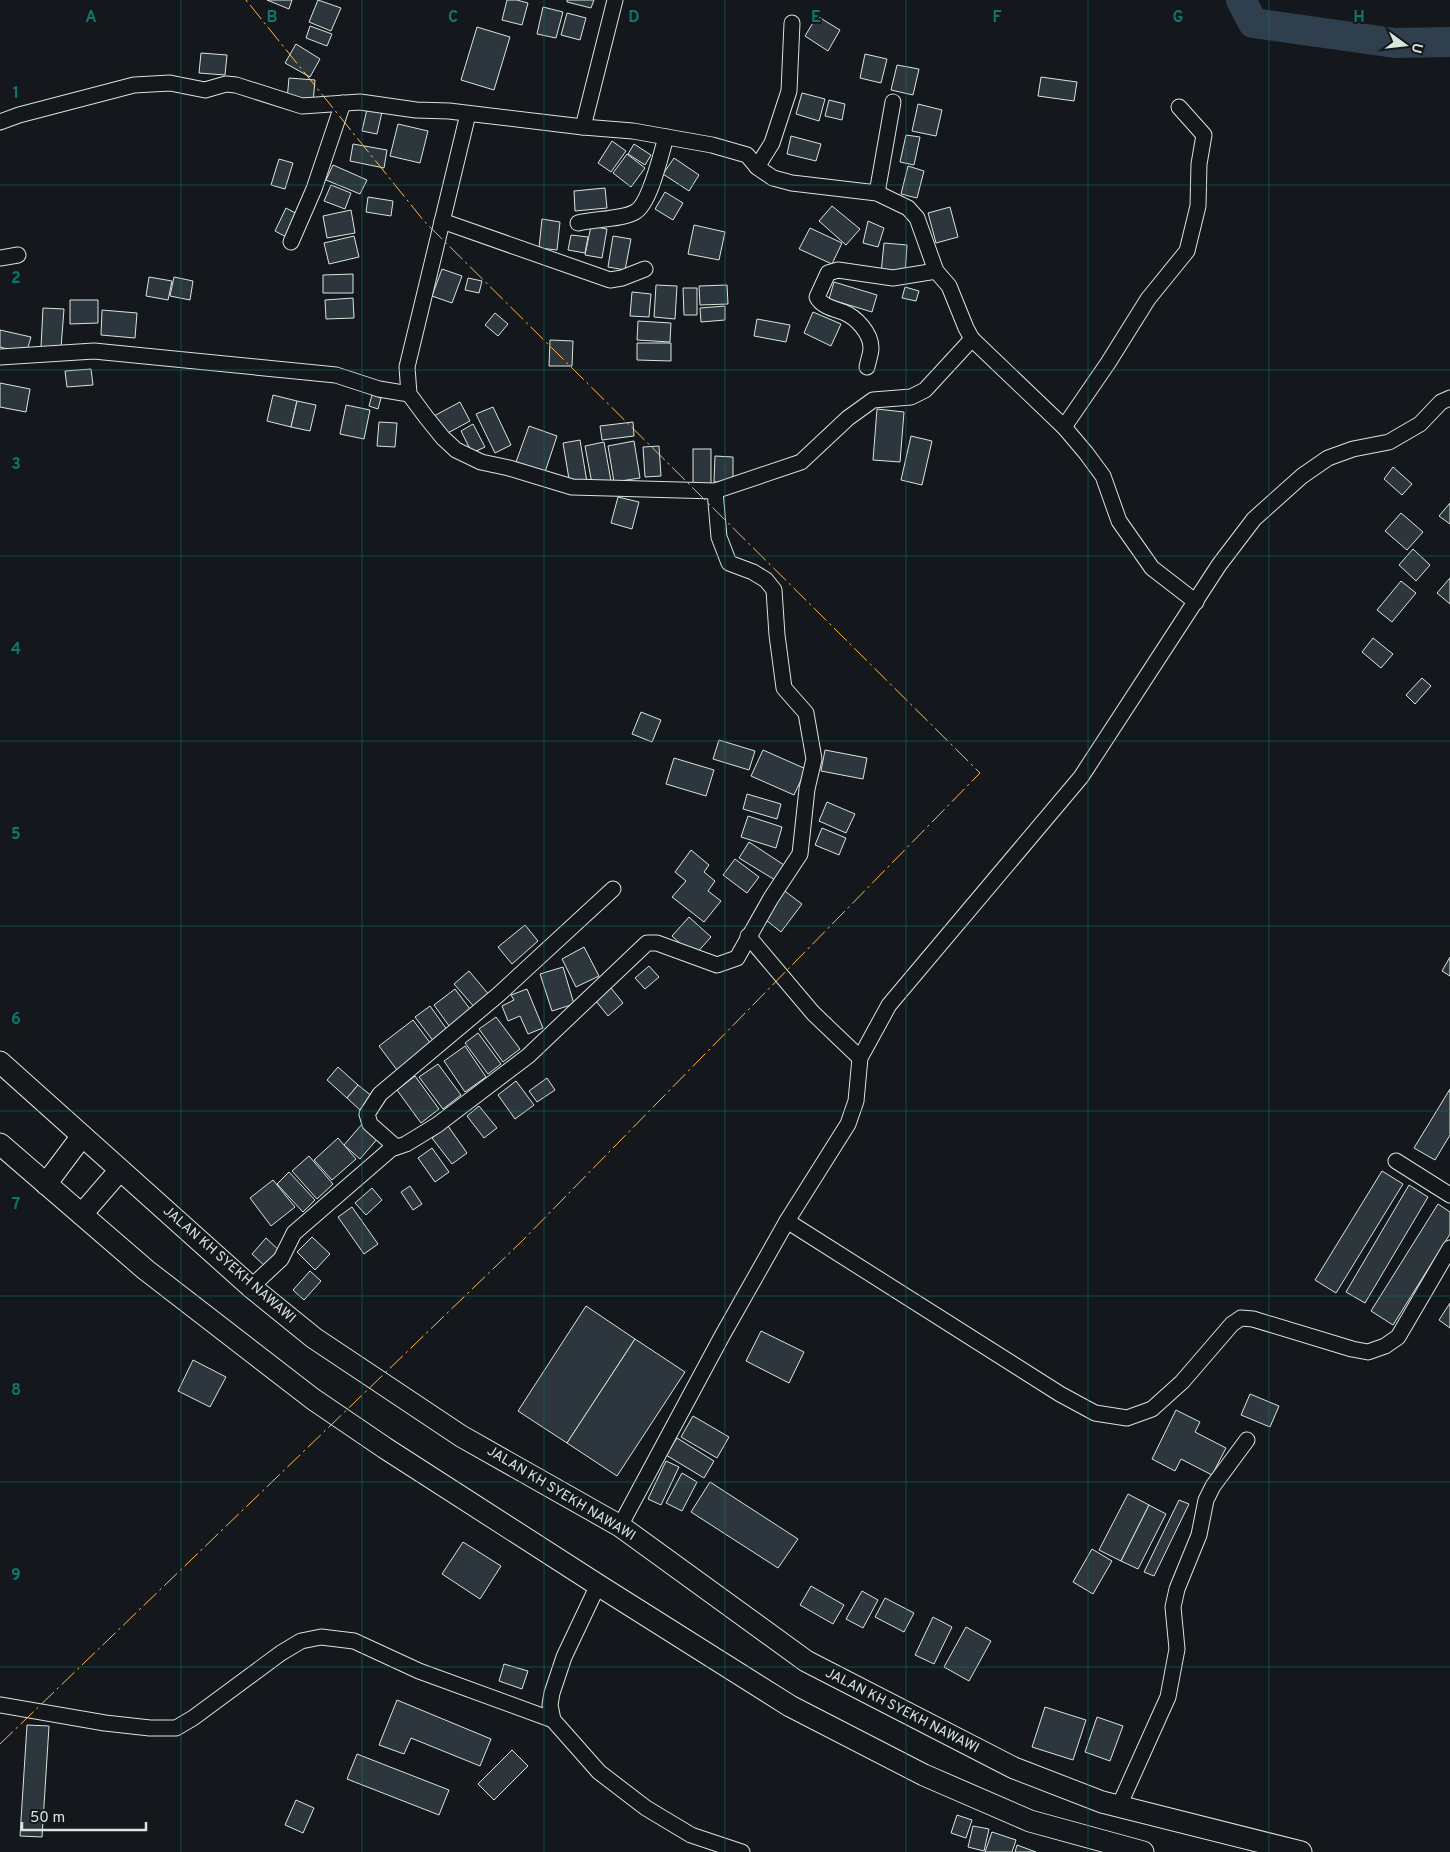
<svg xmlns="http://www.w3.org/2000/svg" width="1450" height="1852" viewBox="0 0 1450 1852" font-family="Overpass,sans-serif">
<rect width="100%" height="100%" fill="#14181c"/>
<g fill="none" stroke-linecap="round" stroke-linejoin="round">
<polyline stroke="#2f3f4d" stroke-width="30" points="1241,0 1253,23 1395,43 1450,42"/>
</g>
<g fill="#2c363c" stroke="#d8e6dc">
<polygon points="267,0 292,0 289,9"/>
<polygon points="318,0 341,8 331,31 309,22"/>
<polygon points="507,0 517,0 528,3 522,25 502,20"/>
<polygon points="567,0 594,0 591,8 567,2"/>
<polygon points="543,7 563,12 556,38 537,34"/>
<polygon points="567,13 586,18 580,40 561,35"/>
<polygon points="817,16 840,30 828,51 805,36"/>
<polygon points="310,26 332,34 327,46 306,38"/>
<polygon points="477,27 510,37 494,90 461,80"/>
<polygon points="296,44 320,59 310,77 285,63"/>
<polygon points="201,53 227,55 225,75 199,73"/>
<polygon points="865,54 887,59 881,83 860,78"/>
<polygon points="897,65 919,69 913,95 891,90"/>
<polygon points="1041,77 1077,82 1074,101 1038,96"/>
<polygon points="289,78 315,80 313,103 287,100"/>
<polygon points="802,93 825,99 819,121 796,114"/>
<polygon points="829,100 845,104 842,120 825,116"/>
<polygon points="918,104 942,110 936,136 912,131"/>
<polygon points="367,109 382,112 377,134 362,131"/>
<polygon points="398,124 428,131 420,163 390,156"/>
<polygon points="906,135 920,137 914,165 900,162"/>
<polygon points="791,136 821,144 816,161 787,154"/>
<polygon points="612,141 626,151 611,172 598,163"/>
<polygon points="353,144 387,150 384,168 350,161"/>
<polygon points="634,144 651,155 645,165 628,154"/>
<polygon points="627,154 645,168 631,187 613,173"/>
<polygon points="674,158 699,175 689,191 663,174"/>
<polygon points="279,159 293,163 285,189 271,185"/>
<polygon points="333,165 367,180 360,194 326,180"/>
<polygon points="908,166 924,171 917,198 901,194"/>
<polygon points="331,185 351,193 345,209 324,201"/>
<polygon points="605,188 607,208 575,211 574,191"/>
<polygon points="665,192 683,203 673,220 655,209"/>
<polygon points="368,197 393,201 391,216 366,212"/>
<polygon points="832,206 860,229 846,245 819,221"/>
<polygon points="950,207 958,237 936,243 928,213"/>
<polygon points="286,208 301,216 290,239 275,231"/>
<polygon points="351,210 355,233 327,238 323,216"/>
<polygon points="542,219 560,222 557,250 539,248"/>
<polygon points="868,221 884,228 878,247 863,243"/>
<polygon points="694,225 725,232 719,260 688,254"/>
<polygon points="591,226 607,229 602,258 585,255"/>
<polygon points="810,228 842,243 832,264 799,249"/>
<polygon points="571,235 588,237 585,253 568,250"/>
<polygon points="354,236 359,257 329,264 324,243"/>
<polygon points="613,236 631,239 625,270 608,267"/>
<polygon points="884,243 907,245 905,275 881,273"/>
<polygon points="442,269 462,276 452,303 432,296"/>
<polygon points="353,274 353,293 323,293 323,275"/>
<polygon points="149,277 172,281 168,300 146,296"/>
<polygon points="174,277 193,281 190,300 170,296"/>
<polygon points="468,278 482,281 479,293 465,290"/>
<polygon points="834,282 877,295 872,312 829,299"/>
<polygon points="656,285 677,286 675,319 654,317"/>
<polygon points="727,285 728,304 700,305 699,286"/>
<polygon points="905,287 919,291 916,301 902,298"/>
<polygon points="683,288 697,288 697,315 684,315"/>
<polygon points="632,292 651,294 649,317 630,316"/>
<polygon points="353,298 354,318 326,319 325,300"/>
<polygon points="70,300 98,300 98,323 70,324"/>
<polygon points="725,306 725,320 701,322 700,308"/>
<polygon points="43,308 64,309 61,348 41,347"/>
<polygon points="102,310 137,313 135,338 101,335"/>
<polygon points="813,312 841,324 831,346 804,333"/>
<polygon points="495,313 508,324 498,336 485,325"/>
<polygon points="757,319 790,325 786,342 754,336"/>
<polygon points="638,321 671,323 670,342 637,340"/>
<polygon points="0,330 31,337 26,354 0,347"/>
<polygon points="550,340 573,341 572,366 549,366"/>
<polygon points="637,343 671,343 671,361 637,360"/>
<polygon points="91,369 93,385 67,387 65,371"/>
<polygon points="0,383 30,389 26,412 0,407"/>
<polygon points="273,395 297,401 291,427 267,421"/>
<polygon points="372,395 381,398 378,409 369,406"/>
<polygon points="297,401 316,405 310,431 291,427"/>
<polygon points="460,402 470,421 444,435 434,416"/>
<polygon points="346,405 370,410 364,439 340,434"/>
<polygon points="493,407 511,445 495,453 476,414"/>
<polygon points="877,409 904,412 900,462 873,460"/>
<polygon points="379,422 397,423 395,447 377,446"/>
<polygon points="633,422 634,436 602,440 600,426"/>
<polygon points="473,424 485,447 472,453 461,431"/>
<polygon points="529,426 557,436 545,472 516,462"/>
<polygon points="911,436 932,441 922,485 901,480"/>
<polygon points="580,440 587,482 570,485 563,443"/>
<polygon points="634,441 640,478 614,482 608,446"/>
<polygon points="604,442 611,481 592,484 585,446"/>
<polygon points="659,446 661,476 645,477 643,447"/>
<rect x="693" y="449" width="18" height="35"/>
<polygon points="715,456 733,457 733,482 714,482"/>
<polygon points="1393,467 1412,484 1402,495 1384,479"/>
<polygon points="618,497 639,502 632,529 611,523"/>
<polygon points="1450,503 1450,524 1439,516"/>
<polygon points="1401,513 1423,532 1407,550 1385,531"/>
<polygon points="1413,549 1430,565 1416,581 1399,565"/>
<polygon points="1450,578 1450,604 1437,593"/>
<polygon points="1401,581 1416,593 1392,622 1377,610"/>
<polygon points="1373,638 1393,654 1381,668 1362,652"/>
<polygon points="1422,678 1431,686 1415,704 1406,695"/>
<polygon points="641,712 661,720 652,742 632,734"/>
<polygon points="719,740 755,751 749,770 713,759"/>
<polygon points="763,750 806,769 794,795 751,776"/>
<polygon points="825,750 867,758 863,779 821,771"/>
<polygon points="674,758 714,770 706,796 666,784"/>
<polygon points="747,794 781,804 777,819 743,809"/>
<polygon points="827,802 855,814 846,833 819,821"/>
<polygon points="748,816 782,827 776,848 741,837"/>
<polygon points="822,828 846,838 839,855 815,845"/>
<polygon points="749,842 784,865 775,880 739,858"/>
<polygon points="691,850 709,865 704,872 715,881 708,891 721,901 704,922 672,897 686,881 675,872"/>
<polygon points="735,859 759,877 747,893 723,875"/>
<polygon points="782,889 802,904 781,932 761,916"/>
<polygon points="689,917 711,937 694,956 672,936"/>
<polygon points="525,925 538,941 512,964 498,947"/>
<polygon points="584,947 599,976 576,987 562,959"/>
<polygon points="1450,957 1450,976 1442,971"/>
<polygon points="649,966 659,977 645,989 635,978"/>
<polygon points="563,967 574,1004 552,1011 540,974"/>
<polygon points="469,971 490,996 476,1009 454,984"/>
<polygon points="611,988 623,1003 608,1016 596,1001"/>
<polygon points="455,989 473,1013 452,1030 434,1005"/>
<polygon points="527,989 543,1028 528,1034 520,1016 508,1021 502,1006 514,1000 511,995"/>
<polygon points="430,1006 448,1031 434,1042 415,1017"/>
<polygon points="496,1017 520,1049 503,1062 479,1029"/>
<polygon points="413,1020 431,1044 397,1070 379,1046"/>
<polygon points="478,1033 501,1064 488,1074 465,1043"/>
<polygon points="465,1046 486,1077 465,1092 444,1061"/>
<polygon points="438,1064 461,1095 443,1109 419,1077"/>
<polygon points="338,1067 358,1085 347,1098 327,1080"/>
<polygon points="415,1076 439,1109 421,1123 397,1090"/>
<polygon points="547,1078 555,1090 537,1102 529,1091"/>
<polygon points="516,1081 534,1105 515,1119 498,1095"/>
<polygon points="358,1085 373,1097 361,1111 347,1098"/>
<polygon points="1450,1089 1450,1135 1435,1160 1414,1148"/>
<polygon points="479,1106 497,1128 484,1138 467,1116"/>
<polygon points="363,1123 379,1137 360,1159 344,1145"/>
<polygon points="448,1126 467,1153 452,1164 432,1138"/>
<polygon points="338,1138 356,1159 332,1180 314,1160"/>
<polygon points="432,1148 449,1172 435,1182 418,1158"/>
<polygon points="309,1156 333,1184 317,1199 292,1171"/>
<polygon points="1382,1171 1403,1184 1336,1293 1315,1280"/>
<polygon points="289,1172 315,1200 303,1212 277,1184"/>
<polygon points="273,1180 295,1207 271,1226 250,1198"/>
<polygon points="1409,1185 1428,1197 1365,1303 1346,1292"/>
<polygon points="410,1186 422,1204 413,1210 401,1192"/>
<polygon points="372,1188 382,1200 366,1215 355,1203"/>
<polygon points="1438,1204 1450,1212 1450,1234 1393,1325 1371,1311"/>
<polygon points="352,1207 378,1244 364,1254 338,1217"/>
<polygon points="312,1237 330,1254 315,1270 297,1252"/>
<polygon points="266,1238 282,1253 268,1269 252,1254"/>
<polygon points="310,1271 321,1281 304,1300 293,1290"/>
<polygon points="1450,1303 1450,1328 1439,1320"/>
<polygon points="586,1306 635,1339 567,1443 518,1411"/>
<polygon points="761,1331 804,1352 789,1383 746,1361"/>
<polygon points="635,1339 685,1372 617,1476 567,1443"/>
<polygon points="193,1360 226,1377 210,1407 178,1391"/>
<polygon points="1250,1394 1279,1406 1270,1427 1241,1415"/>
<polygon points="1176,1410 1200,1422 1195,1432 1226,1448 1212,1475 1181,1459 1175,1471 1152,1459"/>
<polygon points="693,1416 729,1437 717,1458 681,1437"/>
<polygon points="677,1438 714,1461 704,1478 666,1455"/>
<polygon points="666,1461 679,1467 661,1505 648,1499"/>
<polygon points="682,1473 697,1482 682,1511 666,1503"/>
<polygon points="710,1482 798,1539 778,1568 691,1512"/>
<polygon points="1128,1494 1149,1505 1121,1561 1099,1550"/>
<polygon points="1179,1500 1189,1504 1154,1576 1144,1572"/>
<polygon points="1149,1505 1166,1514 1138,1569 1121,1561"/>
<polygon points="463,1542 501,1566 480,1599 442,1574"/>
<polygon points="1092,1549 1112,1561 1093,1594 1073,1582"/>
<polygon points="811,1586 844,1605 833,1624 800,1605"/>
<polygon points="862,1591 878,1600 863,1628 846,1619"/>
<polygon points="885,1598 914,1613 904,1632 875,1617"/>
<polygon points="933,1617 952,1627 934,1664 915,1655"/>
<polygon points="966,1627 991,1641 969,1681 944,1667"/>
<polygon points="504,1664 528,1671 522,1689 499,1681"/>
<polygon points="397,1700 491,1739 480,1766 411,1738 404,1754 379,1745"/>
<polygon points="1045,1707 1086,1720 1073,1760 1032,1747"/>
<polygon points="1097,1717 1123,1726 1110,1761 1085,1752"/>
<polygon points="27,1725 49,1726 42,1837 20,1836"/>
<polygon points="512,1750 528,1766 494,1800 478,1784"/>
<polygon points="357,1754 449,1790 439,1815 347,1779"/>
<polygon points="296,1800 314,1808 303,1833 285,1825"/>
<polygon points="957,1815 972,1820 966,1838 951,1833"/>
<polygon points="973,1826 989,1829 984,1851 968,1847"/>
<polygon points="992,1832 1016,1840 1012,1852 985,1852"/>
<polygon points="1017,1845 1036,1852 1015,1852"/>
</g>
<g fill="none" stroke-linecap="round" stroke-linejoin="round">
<g stroke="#d8e6dc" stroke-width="17">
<g id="minor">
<polyline points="468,114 407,367 409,394 426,417 443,438 456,450 481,462 509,468 572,487 715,491 801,462 848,418 873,400 911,397 925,390 972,339"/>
<polyline points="0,122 19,115 134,85 170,83 205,90 226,84 236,85 302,106 360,102 416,110 449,111 583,127 633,131 712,145 747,155 757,167 773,178 792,183 877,193 908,208 917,218 936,271 949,286 966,328 972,339 1064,427 1086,453 1103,476 1119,521 1152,568 1196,602"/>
<polyline points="583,127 615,0"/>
<polyline points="757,167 772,143 789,91 792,23"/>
<polyline points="877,193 893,102"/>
<polyline points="442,221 610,280 622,278 645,269"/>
<path d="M578,223C593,219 624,219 635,212C650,204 661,154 666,137"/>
<polyline points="291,242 314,189 343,103"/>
<polyline points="0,258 18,255"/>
<polyline points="0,357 94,351 336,375 379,389 409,394"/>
<path d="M867,367C868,361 871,354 871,348C871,333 856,317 843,312C834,309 821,306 817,297L828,273L838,270L893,278L936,271"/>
<polyline points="1064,427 1108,363 1148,299 1187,251 1198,206 1199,164 1204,135 1179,107"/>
<polyline points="748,936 813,1013 860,1058"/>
<polyline points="396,1147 370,1124 367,1114 380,1094 498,995 613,889"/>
<polyline points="1396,1161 1450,1195"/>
<polyline points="787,1221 1060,1394 1095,1413 1127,1418 1152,1409 1182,1382 1232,1324 1241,1318 1253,1319 1352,1349 1368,1352 1385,1346 1398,1337 1450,1248"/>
<polyline points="251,1287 281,1259 294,1233 391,1149 406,1144 437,1125 528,1056 647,943 657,943 717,965 737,958 771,898 800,854 807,789 814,759 806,713 784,688 777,635 774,590 766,580 753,572 729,563 719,537 715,491"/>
<polyline points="620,1526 722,1336 787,1221 848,1124 856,1101 860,1058 889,1005 1081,777 1219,565 1254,519 1302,476 1328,458 1353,449 1389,442 1420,424 1441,402 1450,398"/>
<polyline points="598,1585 564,1657 552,1693 550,1705 553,1720 599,1772 646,1808 691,1835 742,1852"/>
<polyline points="0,1705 105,1723 150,1728 176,1728 193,1718 281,1653 301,1641 321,1637 354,1641 419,1671 553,1720"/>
<polyline points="1119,1806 1168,1697 1177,1649 1173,1607 1177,1589 1199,1535 1206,1500 1213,1486 1247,1440"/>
</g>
</g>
<g stroke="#d8e6dc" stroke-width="23">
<g id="secondary">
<polyline points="0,1062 251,1287 314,1338 461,1436 620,1526 806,1661 1014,1768 1102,1802 1301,1852"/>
<polyline points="0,1144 146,1270 313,1399 385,1448 598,1585 790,1706 924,1775 1030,1821 1143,1852"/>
<polyline points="46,1184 82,1136"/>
<polyline points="82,1214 120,1170"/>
</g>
</g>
<use href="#minor" stroke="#14181c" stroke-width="15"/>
<use href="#secondary" stroke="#14181c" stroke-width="21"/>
<polyline stroke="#ffb74d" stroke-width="1" stroke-dasharray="18 4 2.5 4" stroke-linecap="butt" points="0,1744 522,1241 980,773 424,221 246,0"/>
</g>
<path fill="none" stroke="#0f766e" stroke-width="1" stroke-opacity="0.55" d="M181,0V1852M362,0V1852M544,0V1852M725,0V1852M906,0V1852M1088,0V1852M1269,0V1852M0,185H1450M0,370H1450M0,556H1450M0,741H1450M0,926H1450M0,1111H1450M0,1296H1450M0,1482H1450M0,1667H1450"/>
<g text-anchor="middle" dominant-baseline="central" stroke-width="4" stroke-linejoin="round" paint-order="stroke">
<g font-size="14" fill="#d8e6dc" stroke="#14181c">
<text transform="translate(229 1265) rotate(41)">JALAN KH SYEKH NAWAWI</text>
<text transform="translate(561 1494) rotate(31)">JALAN KH SYEKH NAWAWI</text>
<text transform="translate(902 1711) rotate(27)">JALAN KH SYEKH NAWAWI</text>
</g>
</g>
<g font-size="16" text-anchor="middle" font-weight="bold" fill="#0f766e" stroke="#14181c" stroke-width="4" stroke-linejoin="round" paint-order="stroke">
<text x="91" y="22">A</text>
<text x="272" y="22">B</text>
<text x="453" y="22">C</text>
<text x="634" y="22">D</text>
<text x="816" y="22">E</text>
<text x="997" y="22">F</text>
<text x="1178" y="22">G</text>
<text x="1359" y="22">H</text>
<text x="16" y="98">1</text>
<text x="16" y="283">2</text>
<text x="16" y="469">3</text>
<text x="16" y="654">4</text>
<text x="16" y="839">5</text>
<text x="16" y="1024">6</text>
<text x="16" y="1209">7</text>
<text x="16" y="1395">8</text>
<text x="16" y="1580">9</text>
</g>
<g transform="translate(1405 45) rotate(105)" stroke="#14181c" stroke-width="4" paint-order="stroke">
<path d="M0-4L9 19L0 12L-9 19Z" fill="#d8e6dc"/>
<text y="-8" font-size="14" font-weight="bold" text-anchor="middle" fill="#d8e6dc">U</text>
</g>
<path d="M22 1822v8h124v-8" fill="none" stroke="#d8e6dc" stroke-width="2.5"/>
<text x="30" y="1822" font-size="15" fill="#d8e6dc" stroke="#14181c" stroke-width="4" paint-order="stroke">50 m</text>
</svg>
